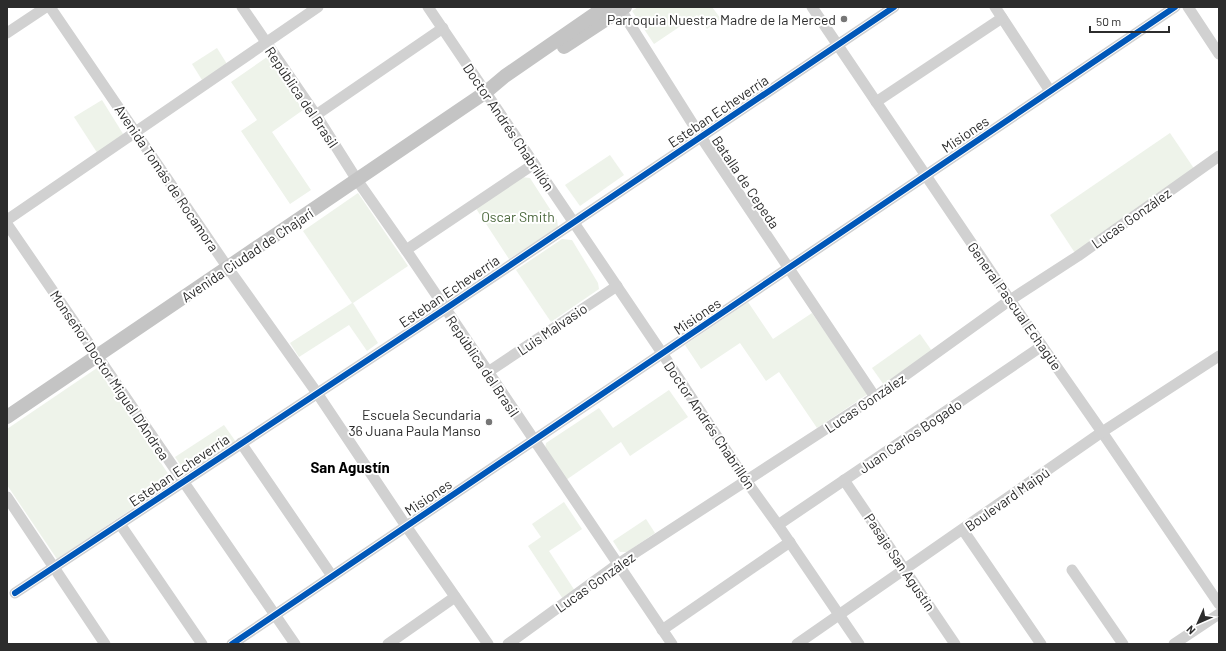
<svg xmlns="http://www.w3.org/2000/svg" width="1226" height="651" viewBox="0 0 1226 651" font-family="Barlow,sans-serif">
<rect width="100%" height="100%" fill="#fff"/>
<g fill="#eef3ea">
<polygon points="638,7 712,7 721,19 707,29 697,15 654,44 632,11"/>
<polygon points="217,48 227,64 202,80 192,64"/>
<polygon points="267,57 303,110 272,132 311,190 290,204 241,131 257,120 231,82"/>
<polygon points="102,100 125,137 98,154 74,117"/>
<polygon points="1170,133 1195,170 1075,253 1050,215"/>
<polygon points="610,155 624,175 580,206 565,185"/>
<polygon points="521,177 530,178 557,220 558,227 509,259 475,207"/>
<polygon points="358,193 408,266 353,303 378,343 367,351 349,325 299,357 290,343 352,303 303,231"/>
<polygon points="562,239 572,240 598,283 599,289 551,322 516,270"/>
<polygon points="748,302 773,339 812,313 868,394 817,428 779,372 766,381 740,343 701,369 685,345"/>
<polygon points="920,334 932,351 884,385 872,368"/>
<polygon points="97,368 173,481 57,559 7,485 7,429"/>
<polygon points="669,390 688,417 630,456 621,442 566,480 545,449 546,443 599,408 613,428"/>
<polygon points="224,425 236,442 187,474 175,457"/>
<polygon points="564,502 582,529 549,551 575,591 563,599 528,546 541,537 532,524"/>
<polygon points="646,519 655,533 627,552 620,552 613,541"/>
</g>
<g fill="none" stroke-linecap="round" stroke-linejoin="round">
<g stroke="#d1d1d1" stroke-width="11">
<polyline points="50,7 228,268 317,393 406,526 488,644"/>
<polyline points="242,7 316,115 357,180 406,250 672,644"/>
<polyline points="428,7 662,353 747,482 778,525 859,644"/>
<polyline points="619,7 701,137 875,397"/>
<polyline points="812,7 1010,300 1102,432 1219,604"/>
<polyline points="995,7 1050,91"/>
<polyline points="1188,7 1219,54"/>
<polyline points="7,33 46,7"/>
<polyline points="876,102 1002,18"/>
<polyline points="316,115 443,28"/>
<polyline points="7,220 318,7"/>
<polyline points="7,224 183,481 295,644"/>
<polyline points="406,250 534,164"/>
<polyline points="488,372 617,286"/>
<polyline points="241,443 332,576"/>
<polyline points="844,480 955,644"/>
<polyline points="7,497 105,644"/>
<polyline points="120,524 202,644"/>
<polyline points="778,525 1042,346"/>
<polyline points="963,530 1041,644"/>
<polyline points="1072,570 1123,644"/>
<polyline points="15,593 445,309 894,7"/>
<polyline points="662,630 790,542"/>
<polyline points="232,644 1175,7"/>
<polyline points="388,644 455,597"/>
<polyline points="508,644 618,564 875,397 1010,300 1078,256 1219,156"/>
<polyline points="797,644 1102,432 1219,356"/>
<polyline points="1174,644 1219,614"/>
</g>
<g stroke="#c4c4c4" stroke-width="14">
<polyline points="564,47 625,7"/>
<polyline points="7,417 486,92 505,76 605,7"/>
</g>
<g stroke="#fff" stroke-width="8">
<g id="cycleway">
<polyline points="15,593 445,309 894,7"/>
<polyline points="232,644 1175,7"/>
</g>
</g>
<use href="#cycleway" stroke="#0057b8" stroke-width="6"/>
</g>
<g fill="#767676" stroke="#fff" stroke-width="1.5">
<circle cx="844" cy="19" r="4"/>
<circle cx="489" cy="422" r="4"/>
</g>
<g text-anchor="middle" dominant-baseline="central" stroke-width="4" stroke-linejoin="round" paint-order="stroke">
<g font-size="14" fill="#2c2c2c" stroke="#fff" text-anchor="end">
<text x="836" y="19">Parroquia Nuestra Madre de la Merced</text>
<text x="481" y="414">Escuela Secundaria<tspan x="481" dy="16">36 Juana Paula Manso</tspan></text>
</g>
<g font-size="14" fill="#2c2c2c" stroke="#fff">
<text transform="translate(302 97) rotate(56)">República del Brasil</text>
<text transform="translate(718 111) rotate(-34)">Esteban Echeverría</text>
<text transform="translate(509 127) rotate(56)">Doctor Andrés Chabrillón</text>
<text transform="translate(965 134) rotate(-34)">Misiones</text>
<text transform="translate(167 178) rotate(56)">Avenida Tomás de Rocamora</text>
<text transform="translate(746 182) rotate(56)">Batalla de Cepeda</text>
<text transform="translate(1131 218) rotate(-35)">Lucas González</text>
<text transform="translate(247 255) rotate(-34)">Avenida Ciudad de Chajarí</text>
<text transform="translate(449 291) rotate(-34)">Esteban Echeverría</text>
<text transform="translate(1015 306) rotate(55)">General Pascual Echagüe</text>
<text transform="translate(697 316) rotate(-34)">Misiones</text>
<text transform="translate(552 329) rotate(-34)">Luis Malvasio</text>
<text transform="translate(483 366) rotate(56)">República del Brasil</text>
<text transform="translate(110 375) rotate(56)">Monseñor Doctor Miguel D'Andrea</text>
<text transform="translate(865 403) rotate(-34)">Lucas González</text>
<text transform="translate(710 425) rotate(56)">Doctor Andrés Chabrillón</text>
<text transform="translate(910 436) rotate(-34)">Juan Carlos Bogado</text>
<text transform="translate(179 470) rotate(-34)">Esteban Echeverría</text>
<text transform="translate(428 497) rotate(-34)">Misiones</text>
<text transform="translate(1007 499) rotate(-35)">Boulevard Maipú</text>
<text transform="translate(900 562) rotate(56)">Pasaje San Agustín</text>
<text transform="translate(595 582) rotate(-35)">Lucas González</text>
</g>
<g font-size="14" fill="#49663a" stroke="#fff">
<text x="518" y="216">Oscar Smith</text>
</g>
<g font-size="15" font-weight="bold" fill="#000" stroke="#fff">
<text x="350" y="467">San Agustín</text>
</g>
</g>
<rect width="1226" height="651" fill="none" stroke="#2c2c2c" stroke-width="16"/>
<g transform="translate(1198 623) rotate(225)" stroke="#ffffff" stroke-width="3" paint-order="stroke">
<path d="M0-3L7 15L0 10L-7 15Z" fill="#2c2c2c"/>
<text y="-6" font-size="11" font-weight="bold" text-anchor="middle" fill="#2c2c2c">N</text>
</g>
<path d="M1090 26v6h79v-6" fill="none" stroke="#2c2c2c" stroke-width="2"/>
<text x="1096" y="26" font-size="12" fill="#2c2c2c" stroke="#ffffff" stroke-width="3" paint-order="stroke">50 m</text>
</svg>
